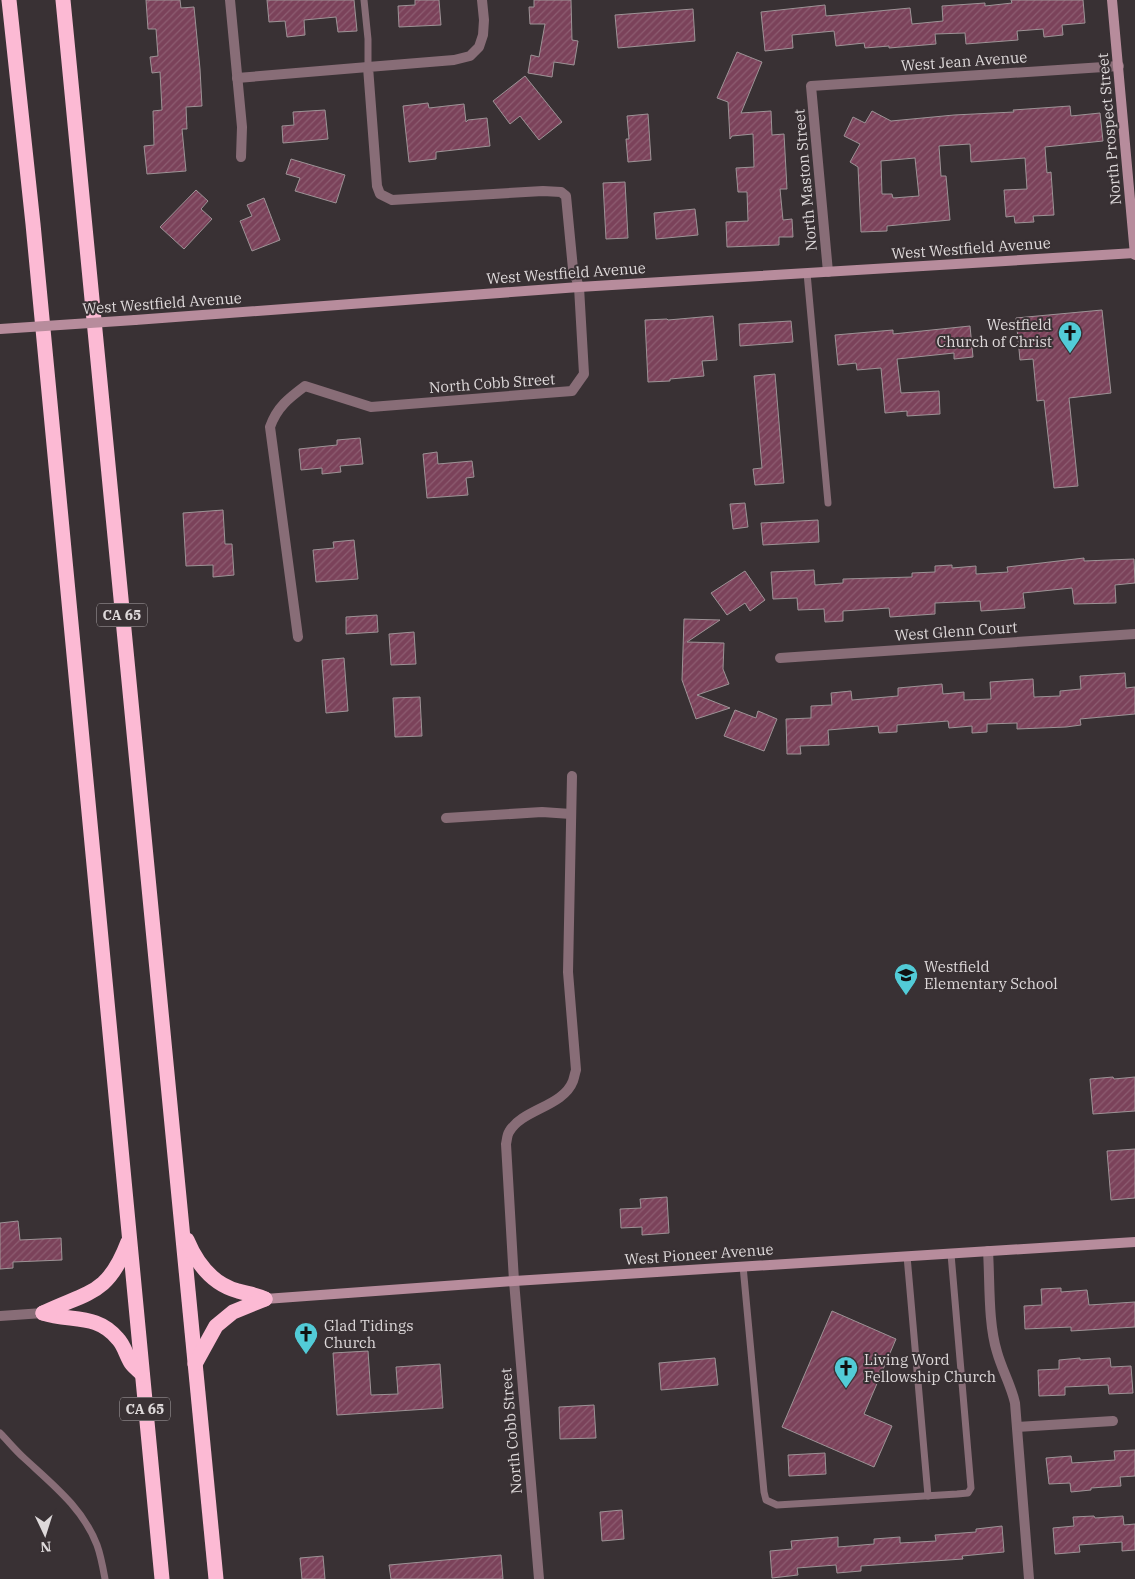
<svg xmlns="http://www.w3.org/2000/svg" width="1135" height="1579" viewBox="0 0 1135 1579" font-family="'IBM Plex Serif',serif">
<defs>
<pattern id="building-hatch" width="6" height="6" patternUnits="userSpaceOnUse" patternTransform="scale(1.25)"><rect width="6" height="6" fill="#7b425a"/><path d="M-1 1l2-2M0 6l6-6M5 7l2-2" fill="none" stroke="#8d5d71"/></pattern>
</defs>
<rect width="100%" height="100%" fill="#393134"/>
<g fill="url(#building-hatch)" stroke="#9d9396" fill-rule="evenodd">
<polygon points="146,0 180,0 181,8 194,7 200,69 202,106 186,107 187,129 182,129 186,171 147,174 144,146 154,145 153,111 162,110 160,72 152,73 150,57 158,56 156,29 148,29"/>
<polygon points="267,0 354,0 357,31 338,32 336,17 304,20 305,35 287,37 285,21 269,22"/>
<polygon points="415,0 439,0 441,25 399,27 398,6 415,5"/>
<polygon points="534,0 571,0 572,40 578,41 574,65 554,62 552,77 528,73 531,55 539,57 545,24 530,24 529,7 534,7"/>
<polygon points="1011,0 1083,0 1085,23 1062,25 1063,35 1044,37 1043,29 1017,31 1018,40 966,44 965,33 935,34 936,44 889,48 889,46 865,48 864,43 836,46 834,31 792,35 793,48 765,51 761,12 825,5 826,16 910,8 912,24 943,21 942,6 985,3 985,6 1012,3"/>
<polygon points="693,9 695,41 618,48 615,15"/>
<polygon points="737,52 762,62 741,113 771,111 772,135 784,134 787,189 780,189 783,220 792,219 793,237 779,237 779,245 727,247 726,222 748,221 747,192 738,192 736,168 754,167 753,134 732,136 730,139 728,102 717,98"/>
<polygon points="525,76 562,122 539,140 520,116 510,124 493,101"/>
<polygon points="428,103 429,108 464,104 466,122 468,120 487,118 490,146 436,152 436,159 409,162 403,106"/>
<path d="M1070,106L1071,116L1100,113L1103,141L1045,147L1047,173L1051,172L1054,215L1033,216L1034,222L1015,223L1014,216L1006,217L1004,190L1027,189L1025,158L971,162L970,144L939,146L941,176H946L950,220L887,226V231L861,232L858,167L850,162L860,144L844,136L853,117L865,123L872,111L891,121L954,115L1014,112L1013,110ZM915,158L919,196L893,198L892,194H882L881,161Z"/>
<polygon points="325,110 328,139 283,143 282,126 294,125 293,112"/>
<polygon points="648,114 651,160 628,162 626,139 629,139 627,116"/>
<polygon points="291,159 345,175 336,203 295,191 300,178 286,174"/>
<polygon points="625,182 628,238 606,239 603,183"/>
<polygon points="196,190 208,201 201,209 212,219 184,249 160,227"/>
<polygon points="264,198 280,240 252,251 240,221 252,216 247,205"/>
<polygon points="695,209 698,235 656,239 654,213"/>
<polygon points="1102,310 1111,393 1069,398 1078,486 1054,488 1044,400 1037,401 1033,359 1020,360 1016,318"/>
<polygon points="713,316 717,360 702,361 704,376 670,379 670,381 648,382 645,320 667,319 668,320"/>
<polygon points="791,321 793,342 740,346 739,324"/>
<polygon points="970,326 973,357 954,359 954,353 897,359 901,393 939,391 940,414 907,416 907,411 885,413 881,368 857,370 856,363 838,365 835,335 893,330 893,334"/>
<polygon points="775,374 784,483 755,485 753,469 762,468 754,376"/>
<polygon points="360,438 363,464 340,466 341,472 322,474 322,468 301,470 299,449 337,445 337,440"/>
<polygon points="437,452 438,464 472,461 474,477 466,478 468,495 427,498 423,454"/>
<polygon points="745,503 748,527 733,529 730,504"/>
<polygon points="223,510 225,544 232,544 234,575 213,577 213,565 186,566 183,513"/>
<polygon points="818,520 819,542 763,545 761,523"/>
<polygon points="354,540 358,579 316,582 313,550 334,548 333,542"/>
<polygon points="1084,558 1084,561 1134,559 1135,583 1115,585 1116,603 1074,604 1072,588 1023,593 1025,608 981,611 980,601 935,603 935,614 890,617 889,608 843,611 843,621 825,622 824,609 798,610 797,598 773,599 771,572 814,570 815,585 843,583 843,579 912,577 912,573 935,572 935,566 952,565 952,568 976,566 976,574 1008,572 1007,567"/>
<polygon points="745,571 765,600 750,611 745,603 727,615 711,593"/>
<polygon points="377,615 378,632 346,634 346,617"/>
<polygon points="684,619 720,620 687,642 724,643 723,669 729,684 697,695 730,708 696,719 682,680"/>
<polygon points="414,632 416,664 391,665 389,634"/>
<polygon points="344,658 348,711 326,713 322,660"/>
<polygon points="1125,673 1126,688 1135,687 1135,714 1080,719 1081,725 1066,727 1017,729 1017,723 987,724 987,732 972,733 972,726 949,728 948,721 897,725 897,732 879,733 878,726 828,730 829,745 800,746 801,754 787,754 786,719 811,718 811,706 832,705 831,693 851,691 852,700 898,696 898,688 942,684 943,694 964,692 964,700 991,699 990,682 1033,679 1034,697 1060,696 1060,691 1081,689 1080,676"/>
<polygon points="420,697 422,736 395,737 393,698"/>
<polygon points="735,710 756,718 758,711 777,719 764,751 724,736"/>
<polygon points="1113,1077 1114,1079 1135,1077 1135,1111 1093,1114 1090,1079"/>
<polygon points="1135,1149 1135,1198 1111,1200 1107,1151"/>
<polygon points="667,1197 669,1233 642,1235 642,1227 621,1228 620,1209 641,1208 640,1199"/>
<polygon points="18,1221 20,1240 61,1238 62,1260 13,1262 13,1268 0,1269 0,1223"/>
<polygon points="1061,1288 1061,1292 1087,1290 1089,1305 1135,1302 1135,1327 1071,1331 1071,1327 1025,1329 1024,1306 1042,1305 1041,1289"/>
<polygon points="832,1311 896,1339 864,1414 892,1426 874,1467 782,1427"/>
<polygon points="368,1351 371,1395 398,1394 396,1367 440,1364 443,1408 337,1415 333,1353"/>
<polygon points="715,1358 718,1385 661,1390 659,1363"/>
<polygon points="1080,1358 1080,1360 1110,1358 1111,1367 1131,1366 1133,1393 1109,1394 1108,1385 1065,1387 1065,1395 1039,1396 1038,1370 1059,1369 1059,1360"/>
<polygon points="594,1405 596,1438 560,1439 559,1407"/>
<polygon points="1135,1450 1135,1476 1120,1477 1121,1486 1091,1488 1091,1490 1071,1492 1070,1483 1049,1484 1046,1458 1071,1456 1072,1463 1115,1460 1114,1451"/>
<polygon points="825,1453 826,1474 789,1476 788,1455"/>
<polygon points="622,1510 624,1539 602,1541 600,1512"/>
<polygon points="1094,1516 1095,1518 1123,1516 1124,1525 1135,1524 1135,1550 1122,1551 1122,1542 1079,1545 1080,1552 1055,1554 1053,1528 1074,1526 1073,1517"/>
<polygon points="1002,1526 1004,1552 962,1556 963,1559 861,1566 861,1571 837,1573 836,1565 797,1568 798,1575 772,1578 770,1551 792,1549 791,1541 838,1537 838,1547 874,1544 874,1539 900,1537 900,1543 936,1541 935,1535 976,1532 976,1529"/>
<polygon points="501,1555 503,1579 391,1579 389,1565"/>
<polygon points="323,1556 325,1579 302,1579 300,1558"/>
</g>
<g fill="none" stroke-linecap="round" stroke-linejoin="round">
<g stroke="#886d77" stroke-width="7">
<polyline points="364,0 368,39 368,67"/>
<polyline points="807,273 828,503"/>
<polyline points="907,1256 928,1496"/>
<polyline points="743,1266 764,1492 766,1500 777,1505 957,1494 968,1493 971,1488 951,1254"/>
<path d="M0,1433C8,1441 15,1450 24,1458C52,1484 83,1508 97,1545C101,1556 103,1568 105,1579"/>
</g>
<g stroke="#886d77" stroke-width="10">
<polyline points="230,0 242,127 241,157"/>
<polyline points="237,78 368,67"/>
<polyline points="828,272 811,86 1119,66"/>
<path d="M298,637L270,427C277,407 289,398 305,386L371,407L572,391L584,374L579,287L573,269L566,196L561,192L543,191L392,200L380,194L377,186L368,67L454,60L470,56L479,47L483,35L484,20L482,0"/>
<polyline points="780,658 1135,634"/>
<polyline points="446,818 542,812 571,814"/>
<path d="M988,1251C990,1282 988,1323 997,1352C1002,1370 1011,1385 1015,1403L1029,1579"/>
<polyline points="0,1316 43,1313"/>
<polyline points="1017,1427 1113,1421"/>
<path d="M539,1579L514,1281L506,1144C507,1140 507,1135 509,1132C522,1109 563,1107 573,1081C574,1078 575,1073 576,1070L568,972L572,776"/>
</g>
<g stroke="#b78c9c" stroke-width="10">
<polyline points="1112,0 1135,255"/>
<polyline points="135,320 579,287 1135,253"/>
<polyline points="265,1299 514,1281 1135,1242"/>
</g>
<g stroke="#fcbad4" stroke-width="15">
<polyline points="9,0 33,224 162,1579"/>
<polyline points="63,0 216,1579"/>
<path d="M187,1240C197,1264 212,1284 238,1291C248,1294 255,1294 265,1299"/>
<path d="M43,1313C71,1322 97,1313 118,1339C124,1345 126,1355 131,1363C134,1367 138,1370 142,1374"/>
<path d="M43,1313C89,1291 108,1295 128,1242"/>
<polyline points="195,1364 216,1326 233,1312 265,1299"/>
</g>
<polyline stroke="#b78c9c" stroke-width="10" points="0,329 135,320"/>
</g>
<defs>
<g id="church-pin" transform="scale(1.25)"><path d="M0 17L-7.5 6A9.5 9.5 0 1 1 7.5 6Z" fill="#52cbd7" stroke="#393134"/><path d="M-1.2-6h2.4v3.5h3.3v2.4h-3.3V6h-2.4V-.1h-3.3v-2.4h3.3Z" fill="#111"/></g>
<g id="school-pin" transform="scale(1.25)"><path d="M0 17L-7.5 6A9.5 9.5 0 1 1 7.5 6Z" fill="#52cbd7" stroke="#393134"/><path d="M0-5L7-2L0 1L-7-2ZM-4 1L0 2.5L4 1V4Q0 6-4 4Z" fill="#111"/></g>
</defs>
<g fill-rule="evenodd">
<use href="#church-pin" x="1070" y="333"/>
<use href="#school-pin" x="906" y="975"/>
<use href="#church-pin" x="306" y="1334"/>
<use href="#church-pin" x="846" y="1368"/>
</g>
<g text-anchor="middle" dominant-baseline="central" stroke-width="4" stroke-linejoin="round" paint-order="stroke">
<g fill="#393134" stroke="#aca7a8" stroke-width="1">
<rect x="97" y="603.5" width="50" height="23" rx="4"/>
<rect x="120" y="1397.5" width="50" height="23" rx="4"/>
</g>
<g font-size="14" font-weight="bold" fill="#ded9da">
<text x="122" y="615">CA 65</text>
<text x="145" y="1409">CA 65</text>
</g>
<g font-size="15" fill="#ded9da" stroke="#393134">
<text transform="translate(964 61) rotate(-4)">West Jean Avenue</text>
<text transform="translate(1109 129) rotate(-95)">North Prospect Street</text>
<text transform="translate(805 180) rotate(-95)">North Maston Street</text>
<text transform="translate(971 248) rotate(-4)">West Westfield Avenue</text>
<text transform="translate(566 273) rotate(-4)">West Westfield Avenue</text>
<text transform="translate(162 303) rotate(-4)">West Westfield Avenue</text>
<text transform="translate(492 383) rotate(-4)">North Cobb Street</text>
<text transform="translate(956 631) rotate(-4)">West Glenn Court</text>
<text transform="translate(699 1254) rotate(-4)">West Pioneer Avenue</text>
<text transform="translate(511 1431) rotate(-95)">North Cobb Street</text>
</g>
<g font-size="15" fill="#ded9da" stroke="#393134" text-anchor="start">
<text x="1052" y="324" text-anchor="end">Westfield<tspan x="1052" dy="17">Church of Christ</tspan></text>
<text x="924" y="966">Westfield<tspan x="924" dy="17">Elementary School</tspan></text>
<text x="324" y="1325">Glad Tidings<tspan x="324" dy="17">Church</tspan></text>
<text x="864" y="1359">Living Word<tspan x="864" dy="17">Fellowship Church</tspan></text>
</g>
</g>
<g transform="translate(45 1534) rotate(176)" stroke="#393134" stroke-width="4" paint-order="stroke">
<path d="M0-4L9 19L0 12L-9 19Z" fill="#ded9da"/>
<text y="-8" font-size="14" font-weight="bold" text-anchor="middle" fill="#ded9da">N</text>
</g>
</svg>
